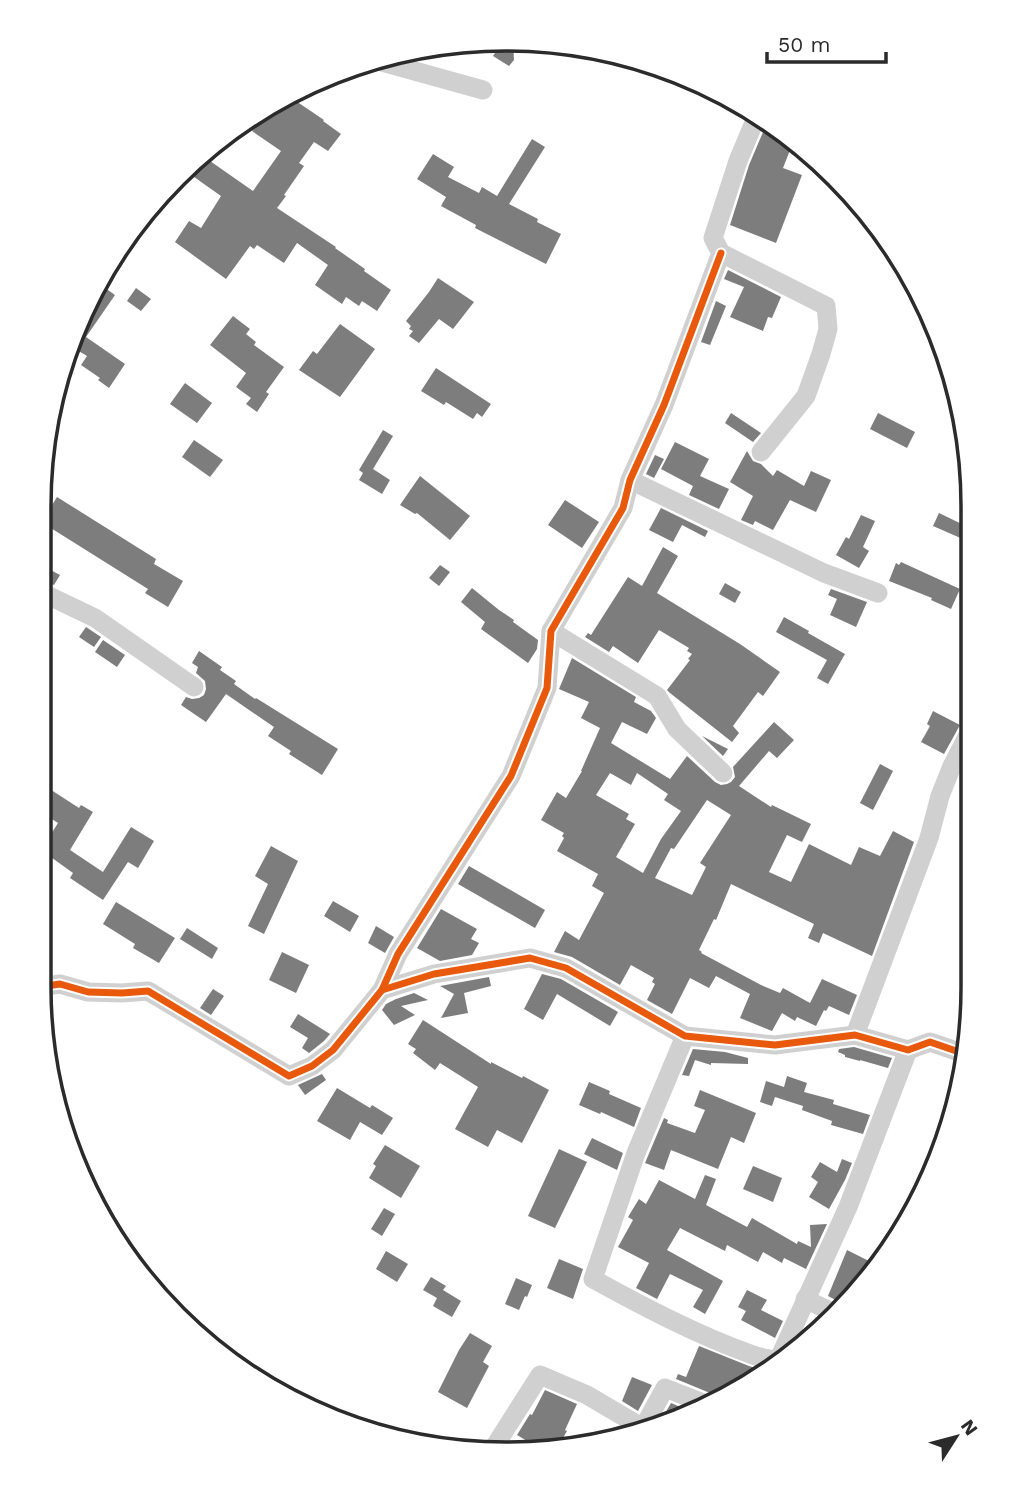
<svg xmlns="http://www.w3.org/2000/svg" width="1012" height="1493" viewBox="0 0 1012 1493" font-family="'Work Sans',sans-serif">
<rect width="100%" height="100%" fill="#fff"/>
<g fill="#7d7d7d" fill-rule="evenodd">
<polygon points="504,39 513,42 514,60 509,66 493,56"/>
<polygon points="287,95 324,120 323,121 341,134 328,151 314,142 299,163 304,166 284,195 286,196 277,208 336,247 335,248 365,269 364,271 391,290 377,311 362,301 359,306 346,297 342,304 315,285 328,265 297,243 284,263 257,245 254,249 250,246 226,279 175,242 189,221 201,228 221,196 187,172 197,158 223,136 226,139 210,161 253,191 281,151 252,131 270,105"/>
<polygon points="766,125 779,130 779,132 788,136 794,140 783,168 802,175 776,243 730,225 749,165"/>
<polygon points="532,139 545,147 509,204 538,219 537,222 561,234 546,264 475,228 476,225 441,206 446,197 417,179 433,154 454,167 448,177 479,193 482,187 497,196"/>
<polygon points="728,270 781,297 772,318 768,317 763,331 730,317 744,287 724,279"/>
<polygon points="438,278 474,302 453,329 439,319 419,343 409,336 413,331 409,329 411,326 406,321 429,292"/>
<polygon points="98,283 115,295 86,337 125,364 109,388 98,380 100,378 81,365 87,356 77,350 70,361 66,360 87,299"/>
<polygon points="136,288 151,299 141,311 127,301"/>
<polygon points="716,301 726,306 710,345 701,342"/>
<polygon points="233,316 250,329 246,334 256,342 254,345 284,367 266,392 269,394 257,412 246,404 251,398 236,387 246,373 210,345"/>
<polygon points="340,324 375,349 340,397 299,370 313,351 317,354"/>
<polygon points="436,368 491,404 482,417 477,413 473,419 446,402 444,405 421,391"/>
<polygon points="185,383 212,403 197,423 170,404"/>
<polygon points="731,413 761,433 753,442 725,423"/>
<polygon points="878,413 915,432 907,448 870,429"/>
<polygon points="383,430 393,436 373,469 390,480 382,494 359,480 363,473 359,470"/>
<polygon points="194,440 223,460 210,477 182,457"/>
<polygon points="675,442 709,459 700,476 729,489 719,509 689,495 693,486 661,469"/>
<polygon points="747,451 753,461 761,464 773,476 777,470 804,486 811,471 831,480 816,512 790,500 773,530 755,521 753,525 741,520 753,496 730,482"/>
<polygon points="655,455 664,459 654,478 646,474"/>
<polygon points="420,476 470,516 450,540 417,513 415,514 400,505"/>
<polygon points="57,497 156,559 154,564 183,581 168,607 145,593 148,589 46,525 46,515"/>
<polygon points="565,500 599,522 582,548 548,525"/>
<polygon points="661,508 708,531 705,537 682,525 673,542 649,530"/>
<polygon points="939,513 970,528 965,540 933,526"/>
<polygon points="861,515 875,521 863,547 869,551 859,568 836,555 846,537 849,539"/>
<polygon points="663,547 678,556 657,593 740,644 780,672 763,696 758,692 733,726 739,733 732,742 670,693 667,690 690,660 688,659 692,654 687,651 689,648 659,630 638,663 613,646 609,652 585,637 588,633 591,635 628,577 642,586"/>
<polygon points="901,562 960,589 951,609 931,600 932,598 889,581 896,563 899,565"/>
<polygon points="440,565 450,572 439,586 429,578"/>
<polygon points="45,567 60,575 54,585 45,582"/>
<polygon points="725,583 741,592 735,603 719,594"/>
<polygon points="472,588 499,610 514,620 513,622 538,640 537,649 528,663 481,629 485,622 461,602"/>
<polygon points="831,589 867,602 856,627 830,615 837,599 828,595"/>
<polygon points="784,617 809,631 808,633 845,654 828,684 817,678 827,660 776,632"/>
<polygon points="86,627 101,637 94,647 79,637"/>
<polygon points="103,640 125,655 117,667 95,652"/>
<polygon points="199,651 222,667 220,670 236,681 234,684 255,699 256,698 338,749 322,775 289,754 291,751 268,736 274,727 226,694 206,722 181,705 186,697 192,699 199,698 204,695 206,689 205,681 196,673 198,667 192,663"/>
<path d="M572,658L636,697L634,702L651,711L656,718L647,734L622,722L611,743L670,779L687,756L715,782L721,785L727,784L731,782L735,777L733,767L774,722L794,740L777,758L769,751L739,786L771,807L772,805L811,824L802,842L787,835L769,872L791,882L809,844L851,865L859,847L880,856L893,831L914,842L872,956L823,933L819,943L808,938L814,924L731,884L716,920L714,919L699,950L702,952L701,953L761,985L780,993L783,988L810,1003L822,979L857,995L849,1015L829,1006L826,1011L824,1010L816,1026L797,1017L795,1021L782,1013L772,1031L740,1018L750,994L716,976L709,988L690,978L672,1014L647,1000L655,984L652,982L654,978L631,965L620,985L572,957L554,952L565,931L579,940L604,893L592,886L598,874L557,851L564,838L562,836L564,833L541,820L557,792L566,798L582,771H581L600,728L581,718L589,702L559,689ZM610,773L631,785L637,773L668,794L664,800L681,811L661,839L643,873L616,857L635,824L626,819L629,814L596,795ZM707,800L731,815L700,863L706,867L692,895L655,878L671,848L674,849Z"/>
<polygon points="933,711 960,725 944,754 921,742 930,726 927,724"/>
<polygon points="702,736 728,749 723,756"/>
<polygon points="880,764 893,771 873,810 860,803"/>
<polygon points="42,784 79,808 81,805 93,812 70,850 103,872 131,827 154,841 138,868 128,862 103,900 70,878 73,873 41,850 58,823 41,812"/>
<polygon points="271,846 298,861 264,934 248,926 268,884 255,876"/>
<polygon points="469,866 545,910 535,928 458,884"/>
<polygon points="333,901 359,916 350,932 324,916"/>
<polygon points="116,902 175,938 159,963 133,948 135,944 103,924"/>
<polygon points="441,909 477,929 471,939 479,943 472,955 440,961 417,948"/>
<polygon points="376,926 394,937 385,953 368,943"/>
<polygon points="187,928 218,948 212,959 180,939"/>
<polygon points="282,952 309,965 296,993 269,980"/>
<polygon points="542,974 561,979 618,1012 610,1026 557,994 543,1020 524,1009"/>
<polygon points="489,977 491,986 464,993 468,1013 441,1018 454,994 440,986"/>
<polygon points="213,989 224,996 211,1015 200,1008"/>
<polygon points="414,993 428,1000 401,1006 415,1015 394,1025 382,1010 386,1004 396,999"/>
<polygon points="298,1014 330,1034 324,1041 309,1053 302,1048 308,1038 290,1027"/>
<polygon points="423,1020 491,1064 491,1062 522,1078 523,1076 549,1090 522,1143 497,1130 488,1147 455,1129 478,1087 440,1063 435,1070 413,1053 416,1049 408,1044"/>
<polygon points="854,1047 892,1058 888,1068 860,1060 860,1061 845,1057 845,1055 838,1052 839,1049"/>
<polygon points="693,1049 725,1052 748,1058 748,1064 711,1063 711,1065 695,1060 689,1076 682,1075"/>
<polygon points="322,1074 326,1080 305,1095 298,1085"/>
<polygon points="787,1076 807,1083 804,1092 834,1100 833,1104 870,1115 863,1134 831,1125 832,1121 802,1110 803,1106 775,1097 772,1106 760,1102 766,1081 784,1087"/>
<polygon points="589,1082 610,1091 609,1094 641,1108 634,1127 601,1112 600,1114 579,1105"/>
<polygon points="337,1088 370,1108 372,1105 393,1118 382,1135 360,1122 350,1140 317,1121"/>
<polygon points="700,1090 756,1113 744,1143 731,1137 718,1169 671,1150 664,1170 645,1163 664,1118 668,1120 667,1123 695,1133 705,1110 694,1106"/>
<polygon points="592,1138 623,1153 617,1170 584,1154"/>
<polygon points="385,1145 420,1166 401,1198 369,1178 376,1166 373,1164"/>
<polygon points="559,1149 587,1162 555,1228 528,1216"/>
<polygon points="842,1159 852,1163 845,1180 829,1209 809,1197 818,1182 811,1177 820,1162 837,1172"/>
<polygon points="753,1166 782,1178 773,1202 743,1189"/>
<polygon points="705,1175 716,1179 706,1205 747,1227 752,1218 797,1244 798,1241 811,1247 810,1225 827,1224 806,1269 784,1258 782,1263 763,1252 758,1262 727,1245 725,1251 680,1228 667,1250 723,1281 705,1314 693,1307 703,1290 670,1274 657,1299 636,1288 649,1263 618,1247 633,1220 628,1217 639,1199 646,1204 659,1180 695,1199"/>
<polygon points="384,1208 395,1214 382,1236 371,1229"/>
<polygon points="847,1250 875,1264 859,1287 853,1284 843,1304 828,1296"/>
<polygon points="386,1251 408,1264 397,1282 376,1269"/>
<polygon points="559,1259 583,1269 573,1299 547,1288"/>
<polygon points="431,1277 446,1286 443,1290 461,1301 452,1317 433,1306 437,1298 423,1290"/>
<polygon points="516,1278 532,1285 527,1297 525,1296 519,1310 505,1304"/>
<polygon points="747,1290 767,1300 761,1310 783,1321 775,1338 741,1320 746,1311 738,1307"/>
<polygon points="470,1333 492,1346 483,1362 489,1366 467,1408 438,1392 459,1350"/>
<polygon points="699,1346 749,1366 767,1371 737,1393 734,1394 720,1389 716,1398 710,1393 676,1379 678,1374 686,1377"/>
<polygon points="632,1377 652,1385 638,1411 622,1401"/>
<polygon points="545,1390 577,1404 565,1430 567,1431 557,1448 522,1450 527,1441 517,1435 530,1414 532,1415"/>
<polygon points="671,1403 690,1411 660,1422"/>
</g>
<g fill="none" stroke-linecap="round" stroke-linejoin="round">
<g stroke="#d0d0d0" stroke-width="19">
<polyline points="375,60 483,90"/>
<polyline points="758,113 738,161 713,238 721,253 826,306 828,329 821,354 806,396 761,452"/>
<polyline points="630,480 824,573 878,593"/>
<polyline points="45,594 95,618 194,687"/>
<polyline points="551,631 657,696 677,729 723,773"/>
<polyline points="39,987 60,984 88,992 122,993 148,991 289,1076 312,1066 333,1050 382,990 434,974 530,958 566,968 685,1036 775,1045 855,1035 908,1050 930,1042 965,1054"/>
<polyline points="382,990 398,954 511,776 547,688 551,631 623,508 630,480 664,405 721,253"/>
<polyline points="855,1035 929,838 940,796 952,766 970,731"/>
<path d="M685,1036L636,1153L593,1279C644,1307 697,1335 753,1355C761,1358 771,1359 779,1361"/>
<polyline points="805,1299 838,1315"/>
<polyline points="778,1361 848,1207 908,1050"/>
<polyline points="491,1452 540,1375 587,1395 643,1428 665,1388 706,1404"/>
</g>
<g stroke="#fff" stroke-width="11">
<g id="cycleway">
<polyline points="39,987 60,984 88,992 122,993 148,991 289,1076 312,1066 333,1050 382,990 434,974 530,958 566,968 685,1036 775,1045 855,1035 908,1050 930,1042 965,1054"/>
<polyline points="382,990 398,954 511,776 547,688 551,631 623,508 630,480 664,405 721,253"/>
</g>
</g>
<use href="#cycleway" stroke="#e8590c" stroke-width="7"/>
</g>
<path d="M0 0H1012V1493H0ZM506 51H506A455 455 0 0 1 961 506V987A455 455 0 0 1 506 1442H506A455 455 0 0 1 51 987V506A455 455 0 0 1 506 51Z" fill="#fff" fill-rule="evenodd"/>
<path fill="none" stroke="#2b2b2b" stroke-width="3.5" d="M506 51H506A455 455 0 0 1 961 506V987A455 455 0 0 1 506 1442H506A455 455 0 0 1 51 987V506A455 455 0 0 1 506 51Z"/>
<g transform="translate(956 1437) rotate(54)" stroke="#ffffff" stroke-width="5" paint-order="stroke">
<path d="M0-5L12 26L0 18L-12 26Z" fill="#2b2b2b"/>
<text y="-10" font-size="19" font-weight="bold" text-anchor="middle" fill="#2b2b2b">N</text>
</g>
<path d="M767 52v10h119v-10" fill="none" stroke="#2b2b2b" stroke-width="3.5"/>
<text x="778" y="52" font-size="21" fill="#2b2b2b" stroke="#ffffff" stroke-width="5" paint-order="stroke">50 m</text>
</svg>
